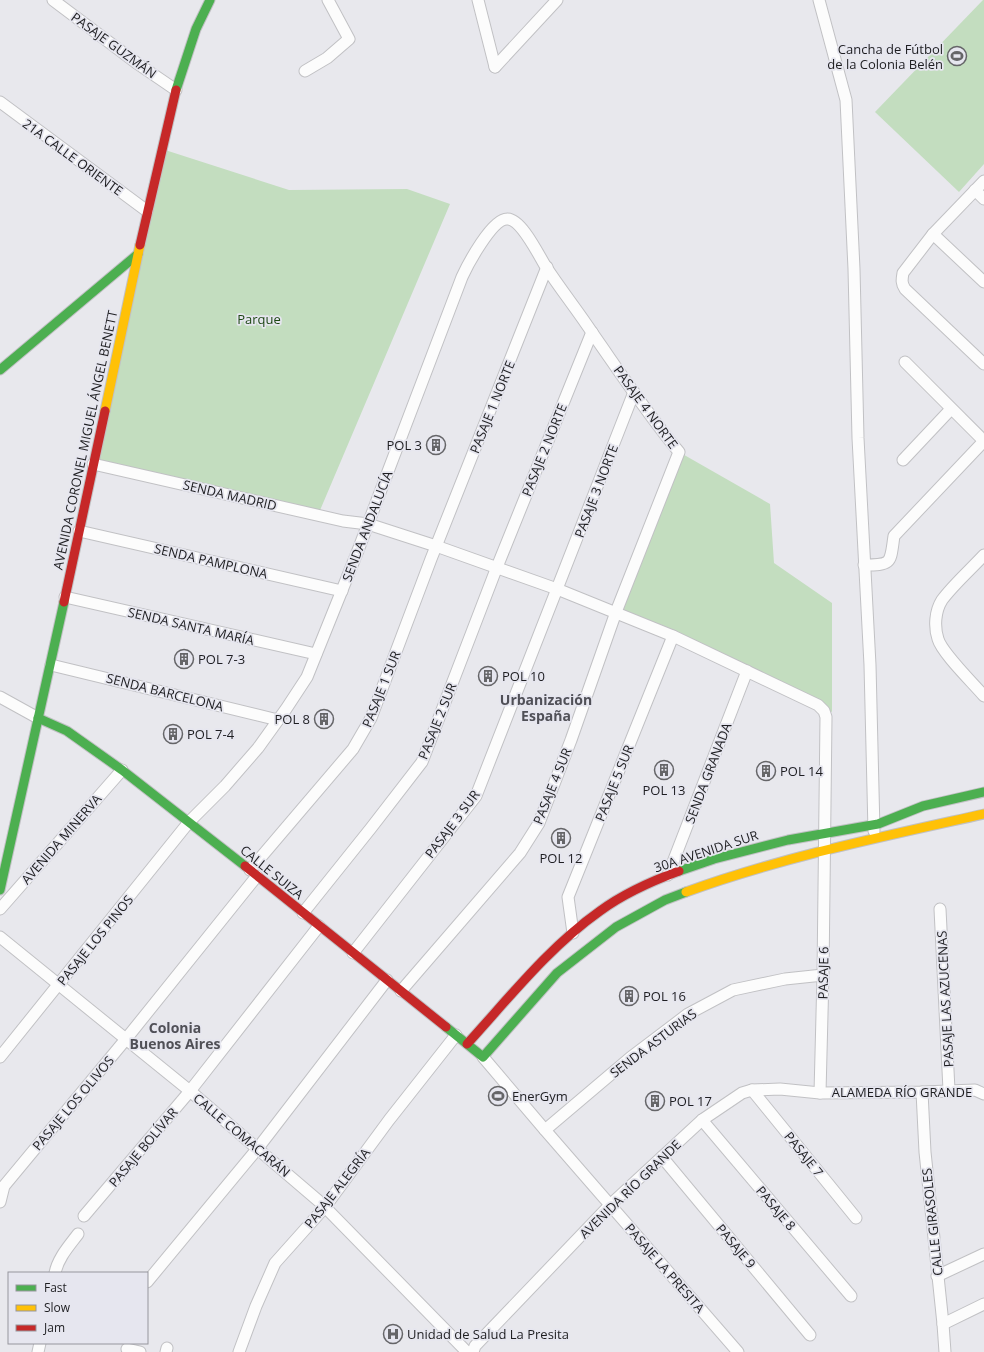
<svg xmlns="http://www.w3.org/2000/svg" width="984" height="1352" viewBox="0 0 984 1352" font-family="'Open Sans',sans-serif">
<rect width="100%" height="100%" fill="#e8e8ed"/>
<g fill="#c3ddbf">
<polygon points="983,0 984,0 984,164 959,192 875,112"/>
<polygon points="162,149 289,190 407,189 450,204 318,515 93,464"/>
<polygon points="679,452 770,504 774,563 832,603 832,712 617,610"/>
</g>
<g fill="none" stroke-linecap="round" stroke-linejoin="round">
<g stroke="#c1c1c4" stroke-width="13">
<g id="street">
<polyline points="53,0 138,64 176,90"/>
<polyline points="478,0 495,67"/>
<polyline points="819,0 846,100 854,269 858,438 870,665 874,831"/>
<polyline points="495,67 557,0"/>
<polyline points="305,71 327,58 349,39 328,0"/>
<polyline points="0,102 147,211"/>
<path d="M984,181L933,234L903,273C902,279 901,283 905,289L984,364"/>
<polyline points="975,190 984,199"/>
<polyline points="933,234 984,282"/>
<polyline points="905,362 984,441"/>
<polyline points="903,460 951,409"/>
<polyline points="93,464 343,521 368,524 436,546 557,589 673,636 818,705 824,711 826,717 823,975 820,1093"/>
<polyline points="79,531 342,591"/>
<path d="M984,555C971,569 953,585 942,600C935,611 934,627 938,639C942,653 973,683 984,696"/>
<path d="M864,565C893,565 890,563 894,536L984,441"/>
<polyline points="65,597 316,654"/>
<polyline points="51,665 278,720"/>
<polyline points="0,697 38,718"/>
<polyline points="250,870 353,749 371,718 431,559 547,267"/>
<polyline points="668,875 747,671"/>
<polyline points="0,909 122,770"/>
<polyline points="940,909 949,1090"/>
<polyline points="303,913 371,828 422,762 495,572 592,332"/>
<polyline points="573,933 568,897 673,636"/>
<polyline points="0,937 190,1091 321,1203 467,1352"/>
<polyline points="353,953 476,796 634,392"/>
<path d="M0,1057L189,822L225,786L258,748L286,709L307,677L357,553L462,277C468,264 492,219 507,219C521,218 539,256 546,267C561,290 578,311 593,334C621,374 648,415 679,452L616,612L571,740L539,823L520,853L401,991"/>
<polyline points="483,1057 545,1130 738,1352"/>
<polyline points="752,1090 856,1218"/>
<polyline points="922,1092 925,1152 943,1324 945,1352"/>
<polyline points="702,1120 851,1296"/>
<polyline points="545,1130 630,1058 688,1014 733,990 785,979 823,975"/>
<polyline points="662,1157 810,1335"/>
<polyline points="0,1202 4,1186 126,1039 257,876"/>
<polyline points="84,1216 190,1091 319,926"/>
<path d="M55,1273C58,1258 69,1246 78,1234"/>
<polyline points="937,1276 984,1254"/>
<polyline points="147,1282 258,1148 387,980"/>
<polyline points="943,1324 984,1304"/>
<polyline points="127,1349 140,1352"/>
<polyline points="38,1352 40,1343"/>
<polyline points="166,1352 167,1348"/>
<polyline points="239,1352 256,1306 275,1263 325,1207 389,1120 456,1035"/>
<polyline points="473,1352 475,1346 610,1205 702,1120 742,1093 752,1090 780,1089 820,1093 922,1092 975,1090 984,1094"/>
</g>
</g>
<g stroke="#c1c1c4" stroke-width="11">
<g id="fast">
<polyline points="176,90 196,29 210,0"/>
<polyline points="0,370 138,254"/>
<polyline points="38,718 67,731 122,770 245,866"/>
<polyline points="679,871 714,859 788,840 878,824 923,806 984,792"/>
<polyline points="0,890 64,602"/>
<polyline points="446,1027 483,1057 557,973 616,927 665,900 686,892"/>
</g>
</g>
<g stroke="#c1c1c4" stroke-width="11">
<g id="slow">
<polyline points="105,411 140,245"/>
<path d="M686,892C782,857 885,836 984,814"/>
</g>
</g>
<g stroke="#c1c1c4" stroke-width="11">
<g id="jam">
<polyline points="140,245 176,90"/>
<polyline points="64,602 105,411"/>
<polyline points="245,866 446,1027"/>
<path d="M467,1044C509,998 549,947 600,911C623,894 652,881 679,871"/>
</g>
</g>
<use href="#street" stroke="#fcfcfc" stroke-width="11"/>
<use href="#fast" stroke="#4caf50" stroke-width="9"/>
<use href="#slow" stroke="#ffc107" stroke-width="9"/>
<use href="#jam" stroke="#c62828" stroke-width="9"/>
</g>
<defs>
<g id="stadium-ring" transform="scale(1)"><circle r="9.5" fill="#e6e6ef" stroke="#656568" stroke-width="1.5"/><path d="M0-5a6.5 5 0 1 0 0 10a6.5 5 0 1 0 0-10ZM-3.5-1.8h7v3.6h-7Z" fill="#656568"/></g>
<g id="building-ring" transform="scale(1)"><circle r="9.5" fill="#e6e6ef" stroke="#656568" stroke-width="1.5"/><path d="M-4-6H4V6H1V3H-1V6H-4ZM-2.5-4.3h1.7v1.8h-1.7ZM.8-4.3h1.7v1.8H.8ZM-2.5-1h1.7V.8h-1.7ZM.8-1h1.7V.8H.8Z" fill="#656568"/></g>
<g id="hospital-ring" transform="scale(1)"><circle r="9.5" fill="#e6e6ef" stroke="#656568" stroke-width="1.5"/><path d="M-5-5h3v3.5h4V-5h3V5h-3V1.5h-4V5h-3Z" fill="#656568"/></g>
</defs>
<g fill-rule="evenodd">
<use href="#stadium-ring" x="957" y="56"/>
<use href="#building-ring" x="436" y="445"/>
<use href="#building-ring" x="184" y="659"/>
<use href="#building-ring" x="488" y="676"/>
<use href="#building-ring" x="324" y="719"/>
<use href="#building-ring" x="173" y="734"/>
<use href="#building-ring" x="664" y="770"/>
<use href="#building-ring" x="766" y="771"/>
<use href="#building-ring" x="561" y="838"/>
<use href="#building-ring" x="629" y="996"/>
<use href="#stadium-ring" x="498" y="1096"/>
<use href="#building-ring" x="655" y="1101"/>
<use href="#hospital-ring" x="393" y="1334"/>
</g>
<g text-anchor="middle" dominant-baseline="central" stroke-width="3.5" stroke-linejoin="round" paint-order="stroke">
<g font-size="13" fill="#1e1e21" stroke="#e6e6ef">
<text transform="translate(114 45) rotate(36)">PASAJE GUZMÁN</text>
<text transform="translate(73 157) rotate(36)">21A CALLE ORIENTE</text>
<text transform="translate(492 407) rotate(-68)">PASAJE 1 NORTE</text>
<text transform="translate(646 407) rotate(54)">PASAJE 4 NORTE</text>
<text transform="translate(85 440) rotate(-78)">AVENIDA CORONEL MIGUEL ÁNGEL BENETT</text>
<text transform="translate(544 450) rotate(-68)">PASAJE 2 NORTE</text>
<text transform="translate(596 491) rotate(-69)">PASAJE 3 NORTE</text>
<text transform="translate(230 495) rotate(13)">SENDA MADRID</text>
<text transform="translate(367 526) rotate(-69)">SENDA ANDALUCÍA</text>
<text transform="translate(211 561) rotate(13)">SENDA PAMPLONA</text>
<text transform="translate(191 626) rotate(13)">SENDA SANTA MARÍA</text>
<text transform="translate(381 689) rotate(-68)">PASAJE 1 SUR</text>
<text transform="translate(165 692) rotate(14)">SENDA BARCELONA</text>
<text transform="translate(437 721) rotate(-68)">PASAJE 2 SUR</text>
<text transform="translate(708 773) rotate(-69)">SENDA GRANADA</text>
<text transform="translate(614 783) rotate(-68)">PASAJE 5 SUR</text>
<text transform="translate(552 786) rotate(-68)">PASAJE 4 SUR</text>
<text transform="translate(452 824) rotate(-53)">PASAJE 3 SUR</text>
<text transform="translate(61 839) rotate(-49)">AVENIDA MINERVA</text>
<text transform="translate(706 851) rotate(-18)">30A AVENIDA SUR</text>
<text transform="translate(272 872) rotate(39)">CALLE SUIZA</text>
<text transform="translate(95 940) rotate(-51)">PASAJE LOS PINOS</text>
<text transform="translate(823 973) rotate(-89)">PASAJE 6</text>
<text transform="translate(945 999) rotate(-93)">PASAJE LAS AZUCENAS</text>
<text transform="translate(653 1043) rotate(-37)">SENDA ASTURIAS</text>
<text x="902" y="1092">ALAMEDA RÍO GRANDE</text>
<text transform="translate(73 1103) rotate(-50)">PASAJE LOS OLIVOS</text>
<text transform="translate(242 1135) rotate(40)">CALLE COMACARÁN</text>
<text transform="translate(143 1147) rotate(-50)">PASAJE BOLÍVAR</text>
<text transform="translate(804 1154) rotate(51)">PASAJE 7</text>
<text transform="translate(337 1188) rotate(-52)">PASAJE ALEGRÍA</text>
<text transform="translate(630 1189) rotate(-44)">AVENIDA RÍO GRANDE</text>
<text transform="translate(776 1208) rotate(50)">PASAJE 8</text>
<text transform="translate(932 1222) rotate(-96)">CALLE GIRASOLES</text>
<text transform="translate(736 1246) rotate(50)">PASAJE 9</text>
<text transform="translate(665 1268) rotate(49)">PASAJE LA PRESITA</text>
</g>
<g font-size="13" fill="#1e1e21" stroke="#e6e6ef" text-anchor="start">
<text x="943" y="49" text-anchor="end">Cancha de Fútbol<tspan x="943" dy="15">de la Colonia Belén</tspan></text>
<text x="422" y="445" text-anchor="end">POL 3</text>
<text x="198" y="659">POL 7-3</text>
<text x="502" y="676">POL 10</text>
<text x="310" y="719" text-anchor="end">POL 8</text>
<text x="187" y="734">POL 7-4</text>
<text x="780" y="771">POL 14</text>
<text x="664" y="790" text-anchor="middle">POL 13</text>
<text x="561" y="858" text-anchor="middle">POL 12</text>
<text x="643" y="996">POL 16</text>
<text x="512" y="1096">EnerGym</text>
<text x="669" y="1101">POL 17</text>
<text x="407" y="1334">Unidad de Salud La Presita</text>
</g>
<g font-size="13" fill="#1d4714" stroke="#e6e6ef">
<text x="259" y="319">Parque</text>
</g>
<g font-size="14" font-weight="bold" fill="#505057" stroke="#e6e6ef">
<text x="546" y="699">Urbanización<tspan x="546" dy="16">España</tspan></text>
<text x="175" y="1027">Colonia<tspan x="175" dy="16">Buenos Aires</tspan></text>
</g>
</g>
<rect x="8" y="1272" width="140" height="72" fill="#e6e6ef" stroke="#96969d"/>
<rect x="16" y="1285" width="20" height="6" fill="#4caf50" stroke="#96969d"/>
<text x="44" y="1292" font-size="12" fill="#1e1e21">Fast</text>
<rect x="16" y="1305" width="20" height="6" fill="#ffc107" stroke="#96969d"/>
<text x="44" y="1312" font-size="12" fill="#1e1e21">Slow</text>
<rect x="16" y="1325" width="20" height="6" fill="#c62828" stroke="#96969d"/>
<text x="44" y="1332" font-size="12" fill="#1e1e21">Jam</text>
</svg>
